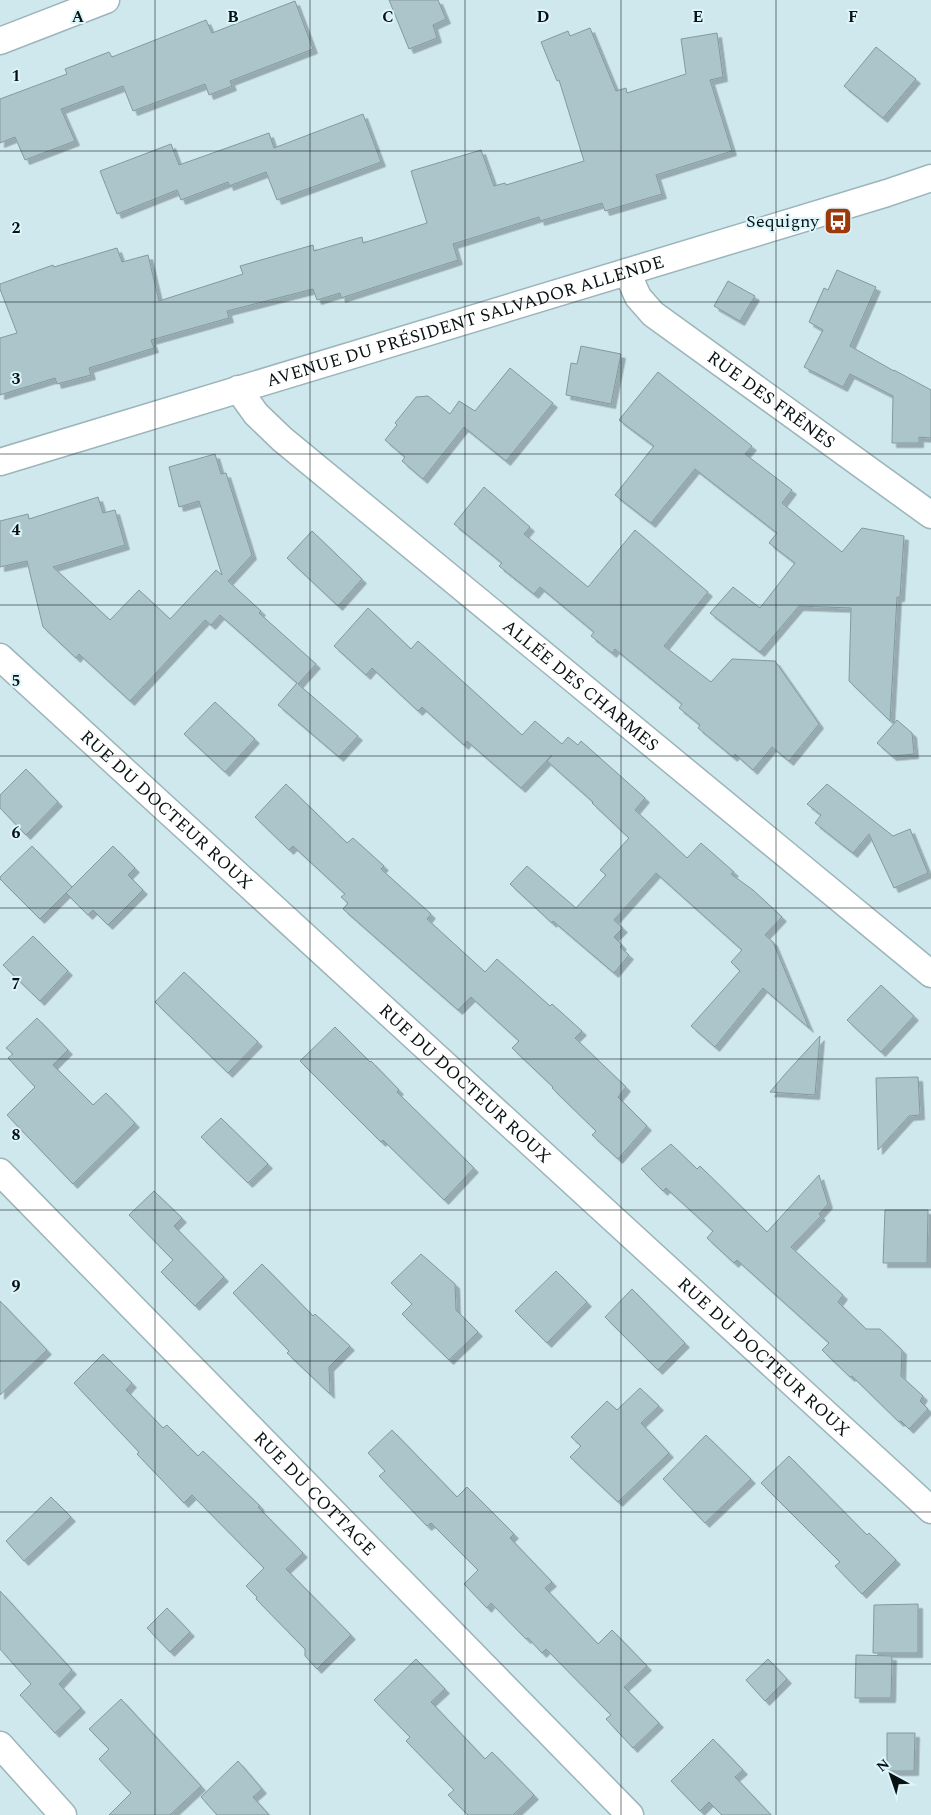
<svg xmlns="http://www.w3.org/2000/svg" width="931" height="1815" viewBox="0 0 931 1815" font-family="Spectral,serif">
<defs>
<filter id="shadow"><feDropShadow dx="4.5" dy="4.5" stdDeviation="0" flood-color="#0004"/></filter>
</defs>
<rect width="100%" height="100%" fill="#cee8ee"/>
<g fill="#acc5cb" stroke="#829a9f" filter="url(#shadow)">
<polygon points="389,0 438,0 446,19 433,25 437,38 409,49"/>
<polygon points="295,1 313,49 230,81 232,86 209,95 205,84 133,111 123,86 61,109 75,141 25,160 15,137 0,143 0,99 67,74 65,69 109,52 112,57 206,20 212,33"/>
<polygon points="590,28 616,91 626,88 627,93 686,74 681,39 717,33 723,77 710,80 732,151 656,175 662,194 605,211 602,203 540,221 539,217 453,244 458,260 341,298 340,293 317,300 313,289 227,311 229,318 151,340 154,348 89,368 91,375 57,384 55,378 0,395 0,338 17,333 0,289 0,284 53,265 54,267 117,248 122,262 148,255 159,301 243,274 240,266 313,245 314,251 362,237 363,243 427,223 411,171 481,150 494,186 505,183 506,185 584,161 559,80 557,81 541,42 568,31 570,36"/>
<polygon points="876,47 916,79 883,118 844,86"/>
<polygon points="363,114 381,162 277,200 266,172 229,186 228,182 181,200 177,190 117,214 100,171 171,144 179,165 269,133 274,148"/>
<polygon points="837,270 876,287 850,346 894,371 894,370 931,390 931,438 919,437 919,443 892,443 893,396 850,374 843,387 804,367 823,330 809,322 824,288 828,290"/>
<polygon points="728,281 755,296 740,321 714,306"/>
<polygon points="581,346 621,354 611,404 566,395 571,363 577,364"/>
<polygon points="510,368 553,403 506,461 464,427 423,479 402,461 405,457 385,440 397,425 395,423 416,397 428,396 450,414 459,401 475,411"/>
<polygon points="658,372 752,446 745,454 792,490 782,503 842,552 862,528 904,536 900,597 897,597 890,721 849,681 851,608 799,606 760,652 710,613 733,587 760,608 795,563 769,543 777,533 695,469 651,523 615,495 654,446 619,420"/>
<polygon points="215,454 221,474 226,473 252,555 228,581 261,611 259,613 316,664 298,684 358,736 339,757 278,705 297,683 220,615 211,625 205,620 130,701 79,654 76,658 43,627 27,561 0,567 0,521 28,514 29,519 98,497 103,513 115,510 125,545 53,567 110,620 139,590 170,619 216,570 222,575 199,501 179,507 169,467"/>
<polygon points="484,487 530,527 524,534 588,587 635,530 708,592 664,646 711,682 732,659 775,661 819,724 789,761 772,747 753,770 735,754 733,757 698,728 700,725 679,708 682,704 615,649 612,653 591,636 594,632 540,587 534,594 499,566 502,563 454,524"/>
<polygon points="312,531 362,579 338,606 287,558"/>
<polygon points="368,608 411,649 418,641 522,735 535,721 562,744 568,737 578,745 581,741 645,798 635,810 687,858 701,843 734,872 731,874 753,890 782,917 765,935 773,942 809,1028 763,988 715,1047 691,1026 740,971 731,962 742,950 656,873 614,920 623,928 614,937 622,945 620,947 629,955 614,973 553,921 552,923 510,884 527,866 576,908 606,875 600,870 629,838 592,803 593,802 547,761 552,755 521,788 467,741 464,745 422,707 418,711 372,668 366,675 334,646"/>
<polygon points="215,702 255,739 225,772 184,734"/>
<polygon points="897,720 912,733 914,754 892,756 877,743"/>
<polygon points="26,769 58,802 26,835 0,808 0,795"/>
<polygon points="286,784 347,843 353,838 384,866 381,869 431,914 427,919 485,972 497,959 550,1006 552,1004 582,1031 575,1038 626,1087 618,1097 647,1126 618,1159 592,1135 596,1131 552,1088 553,1087 512,1048 519,1041 471,997 458,1010 343,909 348,903 341,897 345,894 293,846 289,850 255,817"/>
<polygon points="827,784 893,836 910,829 928,873 894,888 869,834 853,853 815,823 821,815 807,804"/>
<polygon points="32,846 72,887 40,919 0,879 0,877"/>
<polygon points="113,846 135,868 128,875 143,890 108,925 93,910 88,915 66,893"/>
<polygon points="33,936 68,971 40,1001 3,965"/>
<polygon points="184,972 258,1042 228,1073 155,1002"/>
<polygon points="881,985 914,1016 881,1052 847,1020"/>
<polygon points="37,1018 68,1050 53,1065 93,1105 106,1093 135,1123 73,1184 7,1115 35,1087 8,1058 13,1054 6,1048"/>
<polygon points="335,1027 370,1062 371,1061 399,1090 397,1092 474,1168 444,1200 383,1140 381,1142 300,1061"/>
<polygon points="820,1036 815,1095 770,1092 786,1073"/>
<polygon points="918,1077 920,1115 909,1116 878,1150 876,1078"/>
<polygon points="221,1118 268,1164 248,1183 201,1137"/>
<polygon points="671,1144 697,1169 700,1166 767,1232 819,1175 828,1204 819,1214 821,1216 791,1247 843,1295 838,1302 866,1329 880,1329 902,1350 901,1376 923,1396 920,1401 928,1409 909,1429 901,1421 899,1422 852,1376 850,1377 822,1350 829,1343 737,1260 734,1263 707,1238 713,1231 666,1188 663,1191 641,1169"/>
<polygon points="154,1191 182,1218 174,1226 224,1277 195,1306 161,1272 173,1260 129,1215"/>
<polygon points="885,1210 928,1210 927,1263 883,1263"/>
<polygon points="421,1254 455,1284 456,1310 478,1332 449,1360 402,1314 412,1304 391,1283"/>
<polygon points="262,1264 313,1316 315,1314 350,1346 329,1367 330,1394 287,1353 289,1351 233,1293"/>
<polygon points="556,1271 587,1302 547,1343 515,1311"/>
<polygon points="632,1289 685,1343 658,1370 605,1317"/>
<polygon points="0,1301 47,1350 0,1395"/>
<polygon points="103,1354 132,1383 126,1390 163,1428 167,1425 198,1456 203,1451 260,1506 258,1507 303,1553 286,1569 351,1635 317,1669 305,1656 305,1649 256,1599 257,1597 246,1586 264,1568 192,1495 184,1503 137,1454 139,1452 74,1383"/>
<polygon points="640,1388 659,1406 641,1423 669,1453 618,1502 570,1457 581,1446 571,1437 607,1401 617,1410"/>
<polygon points="392,1430 457,1497 467,1487 514,1534 510,1538 552,1582 545,1588 598,1644 612,1630 647,1666 624,1687 659,1723 633,1748 606,1719 611,1715 546,1649 542,1653 528,1638 526,1639 491,1603 487,1608 464,1584 478,1570 431,1523 427,1526 379,1476 385,1471 368,1453"/>
<polygon points="706,1435 751,1479 705,1523 663,1479"/>
<polygon points="789,1456 867,1535 869,1533 896,1560 862,1594 835,1566 840,1562 761,1483"/>
<polygon points="51,1497 71,1517 24,1561 6,1541"/>
<polygon points="0,1591 72,1670 59,1684 81,1708 55,1733 20,1695 31,1684 0,1649"/>
<polygon points="918,1604 918,1653 873,1653 874,1605"/>
<polygon points="167,1608 190,1632 170,1652 147,1628"/>
<polygon points="856,1655 892,1656 891,1698 855,1698"/>
<polygon points="416,1659 445,1689 431,1702 485,1759 492,1752 534,1795 513,1815 468,1815 448,1795 454,1790 406,1741 410,1737 374,1700"/>
<polygon points="768,1659 787,1679 765,1701 746,1680"/>
<polygon points="121,1699 201,1786 170,1815 109,1815 131,1793 99,1759 109,1749 89,1729"/>
<polygon points="887,1733 915,1733 914,1771 887,1771"/>
<polygon points="713,1739 743,1770 735,1777 771,1815 722,1815 709,1802 700,1811 671,1781"/>
<polygon points="238,1761 262,1789 253,1797 269,1815 217,1815 201,1797"/>
</g>
<g fill="none" stroke-linecap="round" stroke-linejoin="round">
<g stroke="#9cb5ba" stroke-width="29">
<g id="street">
<polyline points="0,41 106,0"/>
<path id="s1" d="M627,272L638,297L653,314L931,515"/>
<path id="s2" d="M238,389L256,414L282,439L931,974"/>
<path id="s3" d="M0,462L887,193L931,178"/>
<path id="s4" d="M0,657L931,1510"/>
<path id="s5" d="M0,1172L630,1815"/>
<polyline points="0,1745 63,1815"/>
</g>
</g>
<use href="#street" stroke="#fff" stroke-width="26"/>
</g>
<path fill="none" stroke="#091213" stroke-width="1" stroke-opacity="0.55" d="M155,0V1815M310,0V1815M465,0V1815M621,0V1815M776,0V1815M0,151H931M0,302H931M0,454H931M0,605H931M0,756H931M0,908H931M0,1059H931M0,1210H931M0,1361H931M0,1512H931M0,1664H931"/>
<defs>
<g id="bus-square" transform="scale(1.4375)"><rect x="-9" y="-9" width="18" height="18" rx="4" fill="#9d380b" stroke="#dbf5fb"/><path d="M-5-6H5V4H4V6H2V4H-2V6H-4V4H-5ZM-3.5-4V0h7V-4ZM-3.5 1.2v1.5H-2V1.2ZM2 1.2v1.5H3.5V1.2Z" fill="#fff"/></g>
</defs>
<g fill-rule="evenodd">
<use href="#bus-square" x="838" y="221"/>
</g>
<g text-anchor="middle" dominant-baseline="central" stroke-width="4" stroke-linejoin="round" paint-order="stroke">
<g font-size="18" fill="#091213" stroke="#dbf5fb" text-anchor="end">
<text x="819" y="221">Sequigny</text>
</g>
<g font-size="18" fill="#091213" stroke="#dbf5fb">
<text stroke="none"><textPath href="#s3" startOffset="486">AVENUE DU PRÉSIDENT SALVADOR ALLENDE</textPath></text>
<text stroke="none"><textPath href="#s1" startOffset="196">RUE DES FRÊNES</textPath></text>
<text stroke="none"><textPath href="#s2" startOffset="454">ALLÉE DES CHARMES</textPath></text>
<text stroke="none"><textPath href="#s4" startOffset="226">RUE DU DOCTEUR ROUX</textPath></text>
<text stroke="none"><textPath href="#s4" startOffset="631">RUE DU DOCTEUR ROUX</textPath></text>
<text stroke="none"><textPath href="#s4" startOffset="1036">RUE DU DOCTEUR ROUX</textPath></text>
<text stroke="none"><textPath href="#s5" startOffset="450">RUE DU COTTAGE</textPath></text>
</g>
</g>
<g font-size="16" text-anchor="middle" font-weight="bold" fill="#091213" stroke="#dbf5fb" stroke-width="4" stroke-linejoin="round" paint-order="stroke">
<text x="78" y="22">A</text>
<text x="233" y="22">B</text>
<text x="388" y="22">C</text>
<text x="543" y="22">D</text>
<text x="698" y="22">E</text>
<text x="853" y="22">F</text>
<text x="16" y="81">1</text>
<text x="16" y="233">2</text>
<text x="16" y="384">3</text>
<text x="16" y="535">4</text>
<text x="16" y="686">5</text>
<text x="16" y="838">6</text>
<text x="16" y="989">7</text>
<text x="16" y="1140">8</text>
<text x="16" y="1291">9</text>
</g>
<g transform="translate(891 1775) rotate(320)" stroke="#dbf5fb" stroke-width="4" paint-order="stroke">
<path d="M0-4L9 19L0 12L-9 19Z" fill="#091213"/>
<text y="-8" font-size="14" font-weight="bold" text-anchor="middle" fill="#091213">N</text>
</g>
</svg>
